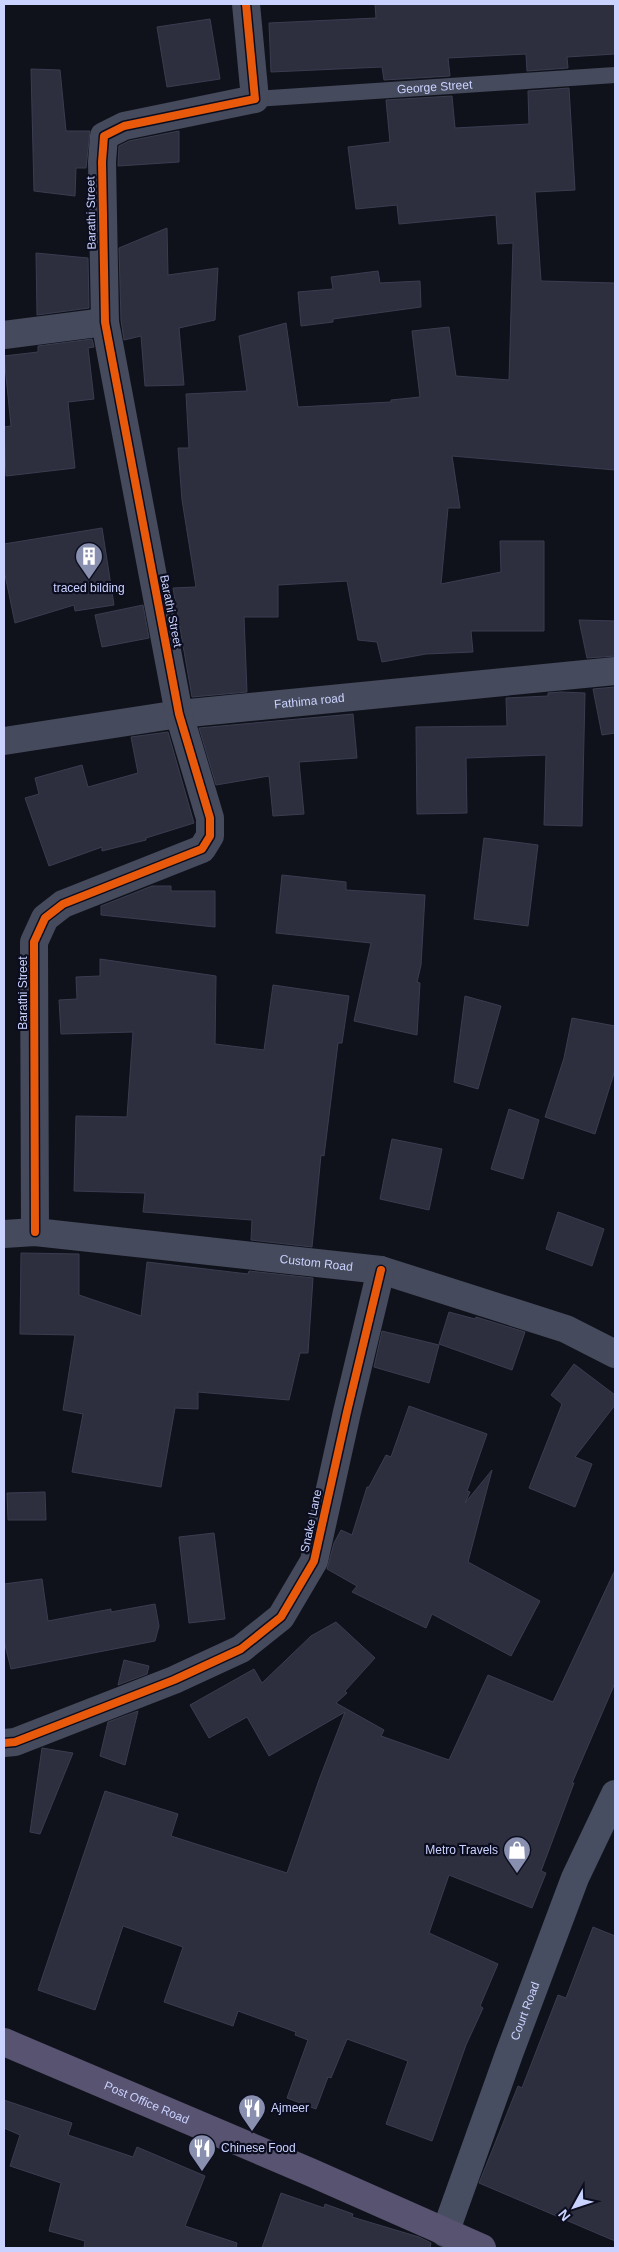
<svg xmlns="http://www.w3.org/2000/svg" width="619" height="2252" viewBox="0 0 619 2252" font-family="Arial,sans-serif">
<rect width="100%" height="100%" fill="#10121b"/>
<g fill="#2d2f3e" stroke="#3a3d50">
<polygon points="375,4 615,4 615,54 567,57 568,68 527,71 526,54 448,58 450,76 384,80 382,67 271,72 269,23 376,18"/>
<polygon points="210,19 220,79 167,87 157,27"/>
<polygon points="31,69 60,70 66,131 90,131 86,168 76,168 75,196 34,191"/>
<polygon points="569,88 575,190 535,192 541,281 615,283 615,470 452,456 460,508 448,508 441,584 501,572 500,541 544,541 544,631 471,631 473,652 426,654 382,662 377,642 358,640 347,581 278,585 278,617 244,617 247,692 192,697 173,588 196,587 182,500 178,448 189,448 186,394 247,391 239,336 286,323 298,407 391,402 391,400 420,397 412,331 449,327 456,376 509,380 513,243 498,244 496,215 399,224 397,205 356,209 348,147 390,142 386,100 452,96 455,128 529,124 528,91"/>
<polygon points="179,131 179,162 118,166 119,146 129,141"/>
<polygon points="167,228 168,275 218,268 215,320 179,328 184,385 145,386 141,336 124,340 121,320 119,248"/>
<polygon points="36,253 88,258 89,308 37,315"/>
<polygon points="378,271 380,283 420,281 421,307 333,319 333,322 301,326 298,292 333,289 331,277"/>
<polygon points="92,339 94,347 88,348 94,399 68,402 75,468 6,476 4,427 11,426 4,356 38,352 38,346"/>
<polygon points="102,528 114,605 75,611 74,605 15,623 4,570 4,544"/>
<polygon points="143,605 149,638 102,647 95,615"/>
<polygon points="579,620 615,621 615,656 587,658"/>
<polygon points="615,687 615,733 602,735 593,689"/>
<polygon points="561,692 585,693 582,826 544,825 546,755 466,758 467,813 417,814 416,727 507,726 506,698 548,696 548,693"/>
<polygon points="353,714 357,758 299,762 304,814 273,816 269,776 216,785 199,728"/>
<polygon points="168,732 194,823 146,838 146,840 102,851 102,847 49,866 25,798 39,794 35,778 82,765 88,787 138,773 131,737"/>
<polygon points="484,838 538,845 528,926 474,919"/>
<polygon points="282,875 346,882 346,890 425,895 421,965 417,982 420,983 417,1035 354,1021 371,943 276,933"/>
<polygon points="152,886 171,886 171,891 215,891 215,927 101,915 101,906"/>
<polygon points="100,959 216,976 215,1044 264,1050 273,985 349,996 342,1043 338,1043 324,1156 321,1155 312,1247 251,1240 252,1220 143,1212 145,1193 74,1191 76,1116 127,1117 133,1032 61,1034 59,1000 77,999 76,977 100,976"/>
<polygon points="465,996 501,1006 478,1089 454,1082"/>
<polygon points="572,1018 615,1026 615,1070 595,1134 545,1117 564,1058"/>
<polygon points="509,1109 539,1120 523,1179 491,1169"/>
<polygon points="392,1139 442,1149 429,1210 380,1199"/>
<polygon points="558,1212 604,1229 592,1266 546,1249"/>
<polygon points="21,1253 79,1254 79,1295 141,1316 147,1262 248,1274 249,1271 313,1278 308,1353 300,1353 289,1400 198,1392 198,1409 175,1408 161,1487 72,1472 83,1414 63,1410 75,1335 20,1334"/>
<polygon points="449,1312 475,1319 476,1317 525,1332 512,1370 439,1344"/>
<polygon points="382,1331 439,1345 429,1383 374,1367"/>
<polygon points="574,1364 615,1395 615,1405 575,1457 592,1464 575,1507 529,1488 562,1404 551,1395"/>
<polygon points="409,1406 487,1434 467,1491 470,1492 465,1503 492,1470 468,1562 540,1601 511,1656 432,1614 426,1628 352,1592 357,1586 327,1569 334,1543 341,1530 352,1535 367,1487 369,1487 386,1455 391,1457"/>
<polygon points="45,1492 46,1520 8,1520 7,1493"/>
<polygon points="214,1533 225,1619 189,1623 179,1537"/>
<polygon points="615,1570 615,1683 572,1783 574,1783 541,1871 546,1873 532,1908 449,1875 429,1933 498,1964 480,2006 483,2008 466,2045 432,2141 386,2124 408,2061 347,2039 331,2078 328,2077 316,2109 287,2098 308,2040 295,2035 296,2032 238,2011 233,2026 164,2002 183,1947 123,1926 95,2010 38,1990 105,1791 178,1814 171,1836 287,1873 319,1780 345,1712 269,1756 247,1717 209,1738 190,1705 254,1669 262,1683 311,1636 336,1622 375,1658 345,1691 347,1693 336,1703 384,1730 381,1736 449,1760 488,1675 553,1702"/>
<polygon points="42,1579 48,1621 111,1609 111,1612 155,1604 159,1626 155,1641 11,1669 4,1641 4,1584"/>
<polygon points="124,1660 149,1666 147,1674 118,1685"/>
<polygon points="138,1711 125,1765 100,1756 108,1722"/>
<polygon points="42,1748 73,1753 40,1834 30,1832"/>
<polygon points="593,1927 615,1936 615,2241 479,2183 518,2086 522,2088 558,1995 566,1998"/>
<polygon points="4,2100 72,2123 68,2135 133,2157 137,2147 205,2176 185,2226 237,2243 236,2248 84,2248 85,2241 49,2231 61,2183 10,2166 20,2135 4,2128"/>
<polygon points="281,2193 324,2208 325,2204 353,2214 352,2217 419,2237 431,2243 430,2248 262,2248"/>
</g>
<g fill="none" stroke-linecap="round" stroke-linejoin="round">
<path stroke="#454a5c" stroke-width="16" id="s1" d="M255,99L615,75"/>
<g stroke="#454a5c" stroke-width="28">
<polyline points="4,335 105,322"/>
<path id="s2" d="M4,741L179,714L615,671"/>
<polyline points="35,1232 34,942 45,918 63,904 202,849 210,836 210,818 179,714 105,322 102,162 104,136 124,126 255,99 246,4"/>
<path id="s3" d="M4,1234L35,1232L381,1270L566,1329L615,1354"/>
<polyline points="4,1743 15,1742 174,1680 241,1649 281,1617 314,1561 347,1412 381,1270"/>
</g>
<path stroke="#474e62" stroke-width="28" id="s4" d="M445,2233L509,2054L575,1878L615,1794"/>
<path stroke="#575370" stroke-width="28" id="s5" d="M4,2042L310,2172L482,2248"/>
<g stroke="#0c0e1f" stroke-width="11">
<g id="cycleway">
<polyline points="35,1232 34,942 45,918 63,904 202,849 210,836 210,818 179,714 105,322 102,162 104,136 124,126 255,99 246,4"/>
<polyline points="4,1743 15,1742 174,1680 241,1649 281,1617 314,1561 347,1412 381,1270"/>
</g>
</g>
<use href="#cycleway" stroke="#e8590c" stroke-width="8"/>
</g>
<defs>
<g id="building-pin" transform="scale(1.4375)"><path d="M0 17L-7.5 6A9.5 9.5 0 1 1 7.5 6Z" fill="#898faf" stroke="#0c0e1f"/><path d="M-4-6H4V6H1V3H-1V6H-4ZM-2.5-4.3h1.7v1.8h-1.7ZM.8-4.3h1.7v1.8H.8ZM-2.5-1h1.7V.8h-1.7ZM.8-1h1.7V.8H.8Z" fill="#fff"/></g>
<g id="shop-pin" transform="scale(1.4375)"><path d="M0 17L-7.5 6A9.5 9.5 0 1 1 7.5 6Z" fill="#898faf" stroke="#0c0e1f"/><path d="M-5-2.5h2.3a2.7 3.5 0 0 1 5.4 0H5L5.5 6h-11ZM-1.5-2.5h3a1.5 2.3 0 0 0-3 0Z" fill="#fff"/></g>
<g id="restaurant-pin" transform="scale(1.4375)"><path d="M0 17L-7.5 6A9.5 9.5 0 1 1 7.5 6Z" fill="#898faf" stroke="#0c0e1f"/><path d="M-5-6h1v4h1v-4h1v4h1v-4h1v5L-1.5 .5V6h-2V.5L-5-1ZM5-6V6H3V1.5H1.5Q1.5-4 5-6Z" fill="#fff"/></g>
</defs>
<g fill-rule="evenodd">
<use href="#building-pin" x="89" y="556"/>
<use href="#shop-pin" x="517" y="1850"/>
<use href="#restaurant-pin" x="252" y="2108"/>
<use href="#restaurant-pin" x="202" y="2148"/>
</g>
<g text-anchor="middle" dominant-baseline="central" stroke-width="4.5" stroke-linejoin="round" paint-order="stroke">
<g font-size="12" fill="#cad2ff" stroke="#0c0e1f">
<text stroke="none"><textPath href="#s1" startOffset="180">George Street</textPath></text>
<text transform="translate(91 213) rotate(-91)">Barathi Street</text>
<text transform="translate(171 611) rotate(79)">Barathi Street</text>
<text stroke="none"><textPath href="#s2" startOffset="308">Fathima road</textPath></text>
<text transform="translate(23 993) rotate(-90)">Barathi Street</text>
<text stroke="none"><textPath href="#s3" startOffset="314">Custom Road</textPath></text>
<text transform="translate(311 1521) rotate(-78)">Snake Lane</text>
<text stroke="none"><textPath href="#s4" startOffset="236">Court Road</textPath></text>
<text stroke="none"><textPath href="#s5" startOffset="155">Post Office Road</textPath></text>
</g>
<g font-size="12" fill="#cad2ff" stroke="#0c0e1f" text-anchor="start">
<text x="89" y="588" text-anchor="middle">traced bilding</text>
<text x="498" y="1850" text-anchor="end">Metro Travels</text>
<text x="271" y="2108">Ajmeer</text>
<text x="221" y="2148">Chinese Food</text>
</g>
</g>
<rect width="619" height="2252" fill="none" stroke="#cad2ff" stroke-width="10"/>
<g transform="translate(574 2207) rotate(230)" stroke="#0c0e1f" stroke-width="4" paint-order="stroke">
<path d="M0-4L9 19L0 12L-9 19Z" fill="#cad2ff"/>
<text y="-8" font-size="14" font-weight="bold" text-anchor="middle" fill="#cad2ff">N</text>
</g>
</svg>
